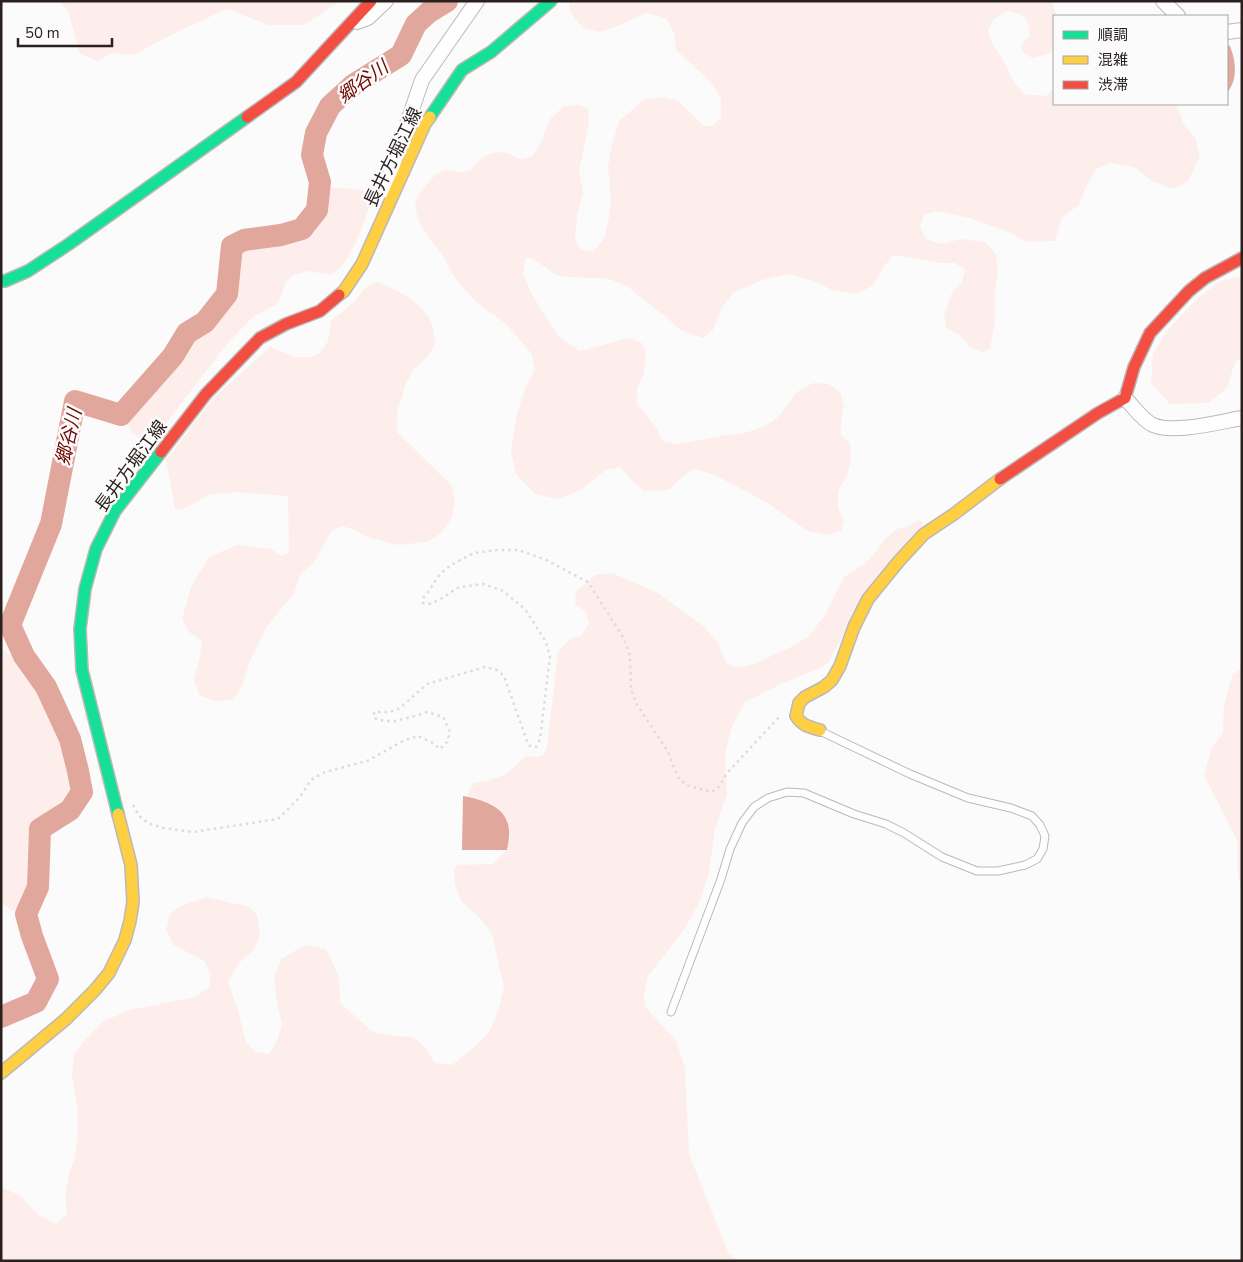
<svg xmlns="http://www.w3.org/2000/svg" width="1243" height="1262" viewBox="0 0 1243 1262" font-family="'Nunito Sans','Noto Sans JP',sans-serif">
<rect width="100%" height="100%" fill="#fbfbfb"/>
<g fill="#fdeeeb">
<polygon points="60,1 340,1 304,25 268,25 227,9 185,28 133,55 113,53 97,61 80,54 68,11"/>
<path d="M570,1H1051L1052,3L1057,16H1054V49L1049,54L1032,58L1024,53L1021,47L1024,41L1030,36C1028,17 1026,15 1007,11L992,21L988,31L991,41L1007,67L1014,83L1025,94L1046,96L1054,89V104H1178L1177,106L1184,125L1195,137L1200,156L1188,181L1173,189L1152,181L1136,168L1112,163L1096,169L1085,189L1079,205L1062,217L1055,241L1026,242L1007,231L969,218L937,211L924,215L920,227L926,239L941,244L961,239L985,242L996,254L998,272L995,290V322L990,348L983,353L969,346L958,334L946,328L944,316L952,292L962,282L965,269L955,263H940L893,255L885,265L872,286L856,294L834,291L814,281L789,274L762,280L733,293L722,308L713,330L703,338L680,330L666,317L646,302L627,286L606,278H583L558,276L533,259L525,258L523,273L531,293L559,337L580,351L629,338L642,343L646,353L644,374L637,388V404L656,427L663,441L677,444L726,435L742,434L765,426L777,418L797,392L813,383L829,384L840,392L844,406L841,420V435L850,443L851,460L847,476L838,491V507L844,522L841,531L826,535L808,531L764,501L715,475L694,469L683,476L669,490L644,491L632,481L620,467L606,470L581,490L559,499L535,494L516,474L511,452L517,414L525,389L535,370L531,353L507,325L473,299L453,275L442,254L429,238L418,220L415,205L420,192L435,175L444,170L462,172L470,171C480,158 489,150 507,153C512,154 517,159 522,159C525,159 530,156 533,156L542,140L550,119L564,106L579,105L588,109L589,122L579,171L583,192L577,216L575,241L582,250L593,252L604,239L609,218L611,200L608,167L612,144L619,121L645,99L664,97L678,101L692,114L704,126H712L721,118V99L711,82L676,50L674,33L666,18L645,13L620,25L599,32L583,28L573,16L569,8Z"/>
<path d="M335,187L367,191L372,198C365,220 352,263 331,275L309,271L293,275L285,283L280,300L275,305L253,317L226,345L163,427L149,437L140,439L132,433L127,422L129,412L175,357L189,335L206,323L229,295L235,248L245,243L282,238L302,232L319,211L323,198L328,189Z"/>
<polygon points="1242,276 1242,359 1235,362 1227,388 1208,403 1170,404 1151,383 1153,354 1167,331 1195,301 1220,281"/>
<path d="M377,282C398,290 419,301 430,320C434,327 434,336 436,343L428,356L413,370L405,386L397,413V432L452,486L455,503L451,519L441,533L427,542L398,545L367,537L353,529L342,526L331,532L314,562L300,575L294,593L266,628L250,661L241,689L233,700L216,701L199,695L194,679L200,656L202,641L189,632L182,619L191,587L209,557L237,545L271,549L281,556L289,553L288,496L236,492L209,495L181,510L175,509L166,460L213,398L270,347L296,357H311L320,353L328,341L331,321L354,302L365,288Z"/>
<polygon points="918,520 923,522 917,535 846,630 828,663 813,671 781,684 745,702 731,729 725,755 727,794 715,829 709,872 700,901 684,930 648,976 644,994 645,1007 676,1040 685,1068 689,1154 728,1252 739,1261 1,1261 1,1187 21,1196 38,1215 56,1224 67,1214 65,1194 69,1173 75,1157 78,1130 77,1105 72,1075 74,1055 85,1040 104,1021 130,1010 195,997 209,987 211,974 204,961 174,945 166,930 170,914 181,906 207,897 249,907 257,915 260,935 254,950 239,963 228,981 239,1014 246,1042 255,1052 269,1054 277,1041 282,1025 277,1003 274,977 281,959 305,945 326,949 339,976 340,1003 373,1032 396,1036 413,1037 426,1048 435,1063 452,1065 472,1049 489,1032 498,1011 504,988 492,934 481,919 461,901 455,884 454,872 457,865 493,864 507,850 510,837 506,819 495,806 468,796 470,788 473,783 489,780 505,775 526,756 535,757 543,756 547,747 558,651 571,638 581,636 589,624 586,612 575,604 576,591 596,575 612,573 658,593 703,626 717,641 726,663 736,668 754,664 789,648 809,636 825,615 844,577 866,563 873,555 887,537 897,529 909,526"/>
<polygon points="1,649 14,656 38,690 64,739 70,760 71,794 53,808 33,829 31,876 26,898 13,911 1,902"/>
<polygon points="1242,668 1242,885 1238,877 1237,840 1204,775 1211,750 1223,733 1224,705 1232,676"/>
</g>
<g fill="#e1a79d">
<path d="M1227,45L1230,46C1236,62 1238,79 1227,93Z"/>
<path d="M463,796C477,798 500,805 506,819C511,829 509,840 507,850H462Z"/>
</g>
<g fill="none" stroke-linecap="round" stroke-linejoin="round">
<polyline stroke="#e1a79d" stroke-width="22" points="1,1017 36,1002 48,979 32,936 26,914 38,887 40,829 70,810 82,792 78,771 70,739 46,687 24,656 10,625 51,524 75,401 121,415 173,356 187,333 205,322 227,294 232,246 244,240 281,235 302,229 317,210 320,182 312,155 316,133 330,106 353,85 401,55 416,24 429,12 447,1"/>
<g stroke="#bdb8b8" stroke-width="9">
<polyline id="lane" points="671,1012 721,879 730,849 742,823 754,807 768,798 787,792 804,793 854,814 886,824 904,833 942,857 977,871 998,871 1025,865 1037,859 1043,849 1045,836 1040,825 1032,816 1011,808 968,798 910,774 820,731"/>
</g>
<g stroke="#bdb8b8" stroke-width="16">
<g id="street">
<polyline points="1163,1 1178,16"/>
<polyline points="357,22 368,18 386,1"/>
<polyline points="1227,32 1242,30"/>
<polyline points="390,193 391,171 422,80 477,1"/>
<path d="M1125,398C1133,406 1142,420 1153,425C1174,434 1219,422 1242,418"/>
</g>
</g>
<g stroke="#bdb8b8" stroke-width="14">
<g id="fast">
<polyline points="430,117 462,70 491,52 551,1"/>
<polyline points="1,281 5,281 28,271 69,244 247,117"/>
<polyline points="118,814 82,670 80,629 85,589 96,549 115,511 161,452"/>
</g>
</g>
<g stroke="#bdb8b8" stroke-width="14">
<g id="slow">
<polyline points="339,295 344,291 362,264 425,124 430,117"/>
<path d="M820,730C810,727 802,726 796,716L799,703L805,697L824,687L832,680L840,666L854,627L868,599L899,561L924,534L954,514L1000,479"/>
<polyline points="1,1073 66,1019 95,990 109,973 125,940 130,921 133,902 131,865 118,814"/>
</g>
</g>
<g stroke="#bdb8b8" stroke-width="14">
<g id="jam">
<polyline points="247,117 296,82 371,1"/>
<polyline points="161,452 206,394 260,338 286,324 320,311 339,295"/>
<polyline points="1000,479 1098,413 1125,398 1134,367 1150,333 1189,291 1205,278 1242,258"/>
</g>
</g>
<polyline stroke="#dcdcdc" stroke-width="2.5" stroke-dasharray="2.5 4" stroke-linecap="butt" points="133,805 139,816 148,823 163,828 193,832 278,819 299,798 311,780 325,772 367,761 405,740 418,736 433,743 440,749 447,742 450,732 443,717 427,712 415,716 395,721 384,721 374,718 374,712 390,712 400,708 427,684 485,667 497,670 504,676 527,741 530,746 536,747 540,739 550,657 546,642 525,609 503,591 483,584 459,587 439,600 429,604 423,603 423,598 428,592 440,574 451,565 474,553 497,550 518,550 544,559 588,582 623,637 630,655 631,689 636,703 667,750 678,777 686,785 712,792 719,787 727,773 781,715"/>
<use href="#lane" stroke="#fefefe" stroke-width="7"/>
<use href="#street" stroke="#fefefe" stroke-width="14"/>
<use href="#fast" stroke="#16e098" stroke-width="11"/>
<use href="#slow" stroke="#ffcf43" stroke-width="11"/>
<use href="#jam" stroke="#f24e42" stroke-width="11"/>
</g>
<g text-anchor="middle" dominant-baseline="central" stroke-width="5" stroke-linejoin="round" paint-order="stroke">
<g font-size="18" fill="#2a211f" stroke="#fbfbfb">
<text transform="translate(393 157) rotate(-64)">長井方堀江線</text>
<text transform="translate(131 466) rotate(-54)">長井方堀江線</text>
</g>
<g font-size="19" font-style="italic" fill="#6f0601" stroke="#fbfbfb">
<text transform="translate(363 82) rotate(-36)">郷谷川</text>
<text transform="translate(69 437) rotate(-77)">郷谷川</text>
</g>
</g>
<rect width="1243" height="1262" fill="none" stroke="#2a211f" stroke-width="5"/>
<rect x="1053" y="15" width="175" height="90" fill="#fbfbfb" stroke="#a7a4a3"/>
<rect x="1063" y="31" width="25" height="8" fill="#16e098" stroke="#a7a4a3"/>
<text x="1098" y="40" font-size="15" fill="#2a211f">順調</text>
<rect x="1063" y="56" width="25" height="8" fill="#ffcf43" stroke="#a7a4a3"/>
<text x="1098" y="65" font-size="15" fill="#2a211f">混雑</text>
<rect x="1063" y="81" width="25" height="8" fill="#f24e42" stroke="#a7a4a3"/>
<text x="1098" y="90" font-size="15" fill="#2a211f">渋滞</text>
<path d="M18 38v8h94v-8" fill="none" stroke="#2a211f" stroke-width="2.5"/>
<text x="25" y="38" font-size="15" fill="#2a211f" stroke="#fbfbfb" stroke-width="4" paint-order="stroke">50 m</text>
</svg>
